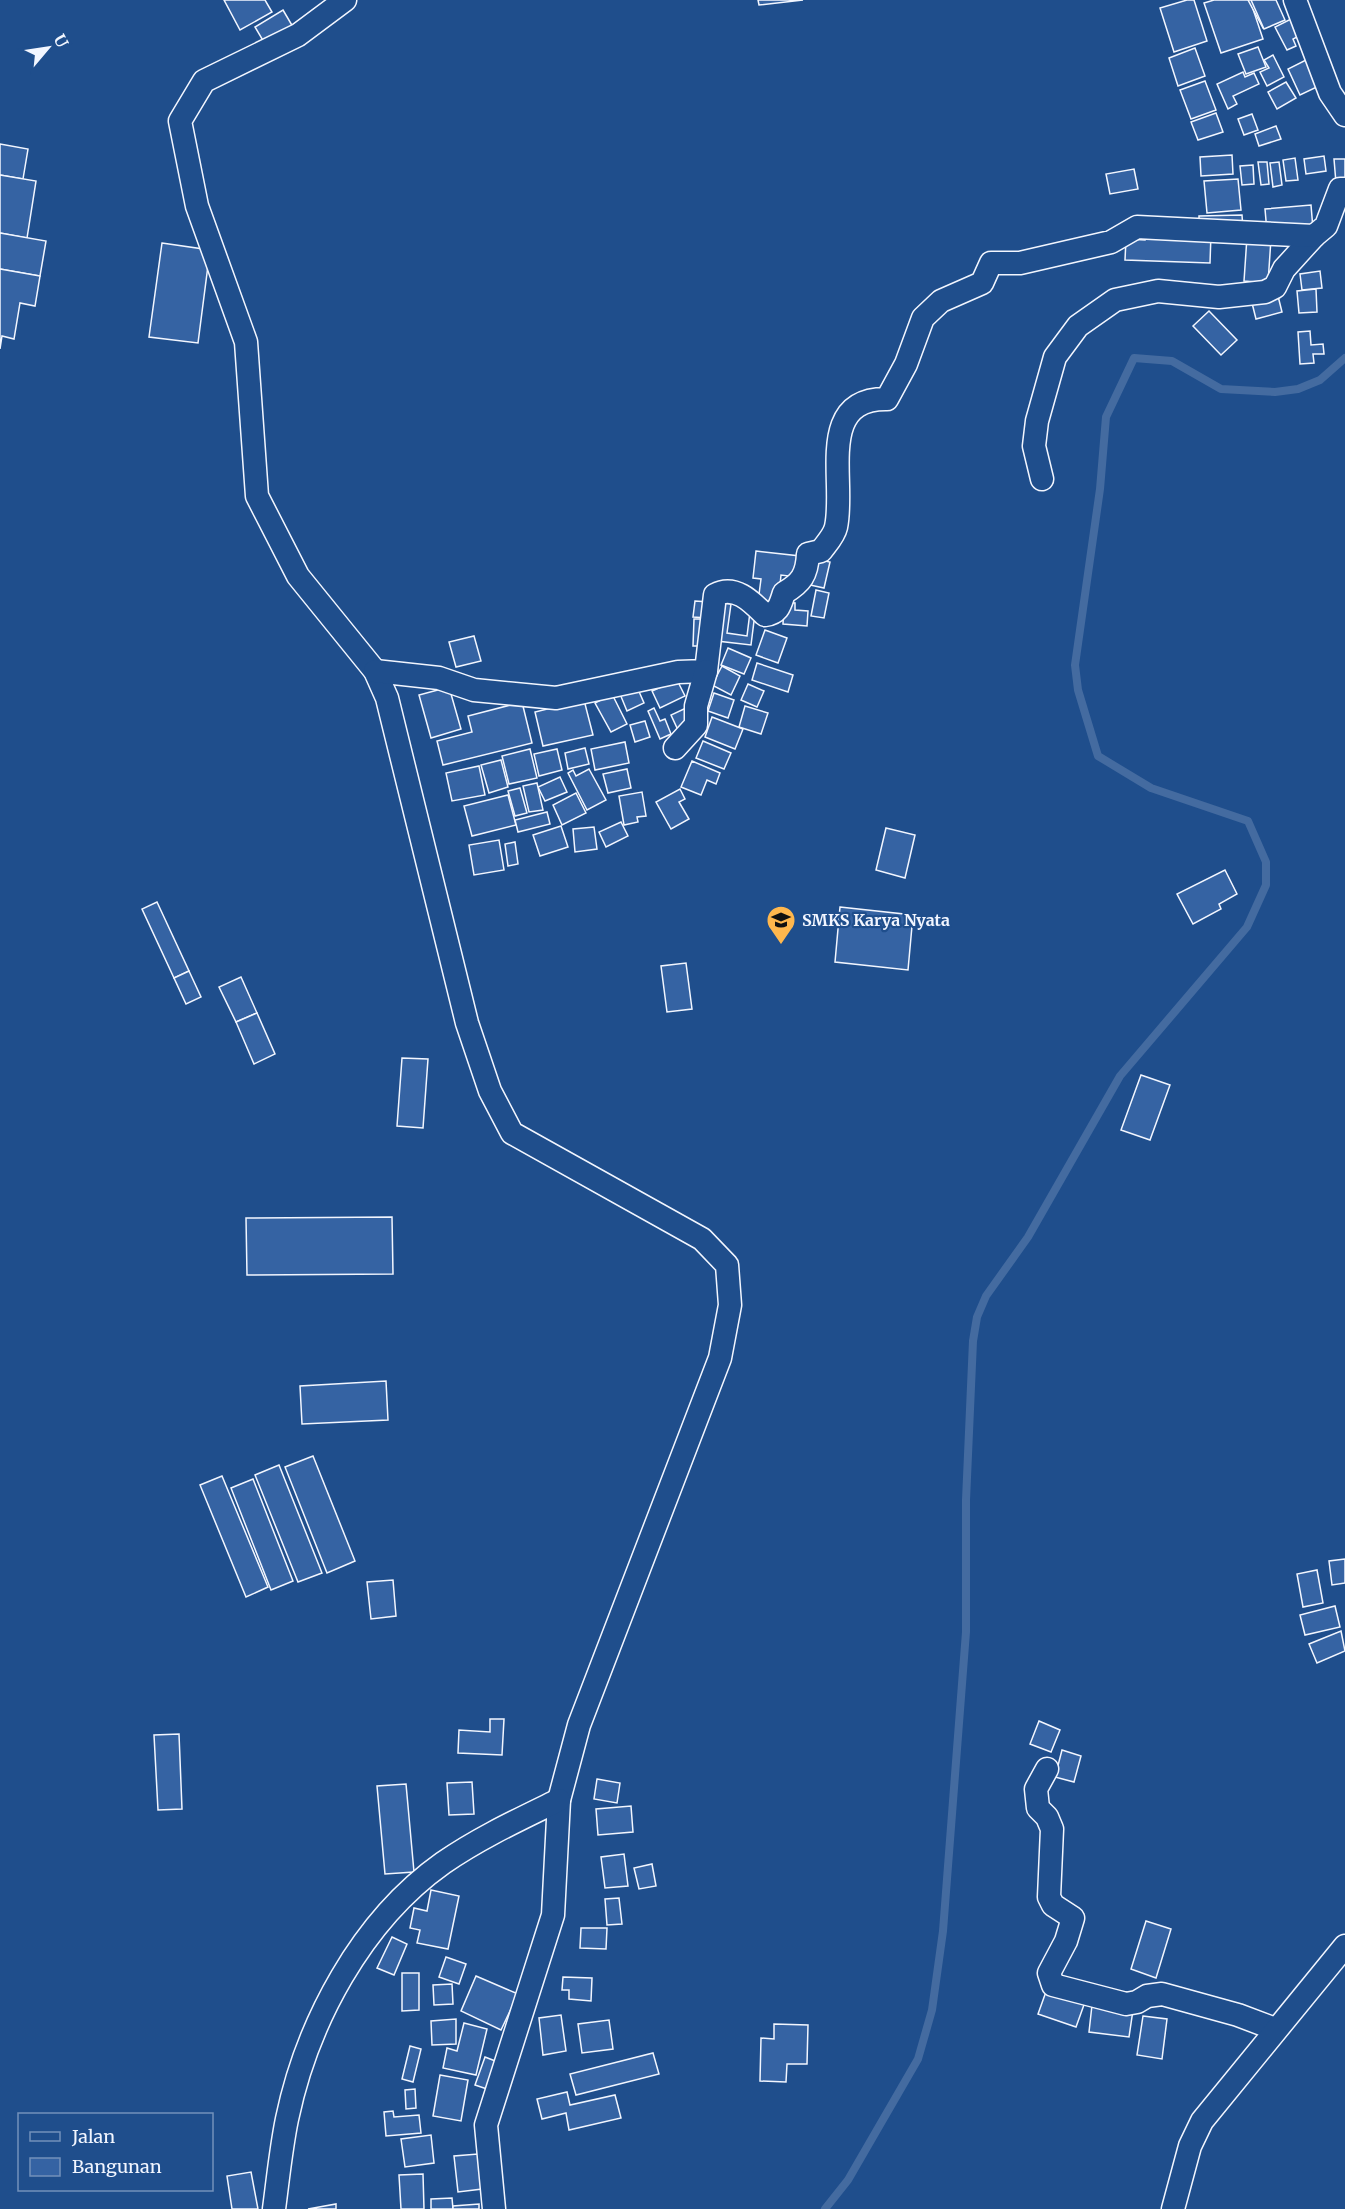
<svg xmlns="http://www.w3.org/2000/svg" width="1345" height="2209" viewBox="0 0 1345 2209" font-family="Merriweather,serif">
<rect width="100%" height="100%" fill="#1f4e8c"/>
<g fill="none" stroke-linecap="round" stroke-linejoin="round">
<polyline stroke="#446ba0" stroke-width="8" points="825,2209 848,2180 918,2059 932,2010 943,1931 966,1632 966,1500 973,1341 977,1317 986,1296 1028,1237 1120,1076 1247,927 1266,885 1266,862 1248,821 1151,788 1098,756 1078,690 1075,665 1100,489 1106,417 1134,358 1172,361 1221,389 1275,392 1298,389 1320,380 1345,358"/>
</g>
<g fill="#3563a3" stroke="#f2f6ff" stroke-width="1.5">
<polygon points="224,0 265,0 272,12 240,30"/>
<polygon points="758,0 803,0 759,5"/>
<polygon points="1187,0 1194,0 1207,41 1174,52 1160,8"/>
<polygon points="1214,0 1250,0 1263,39 1221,53 1204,3"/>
<polygon points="1248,0 1273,0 1283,17 1263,28"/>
<polygon points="1251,0 1276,0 1285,20 1264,29"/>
<polygon points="283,10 293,27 265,44 255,27"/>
<polygon points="1291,19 1299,36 1293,39 1296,46 1287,50 1275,27"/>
<polygon points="1258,47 1266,67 1246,74 1238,54"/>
<polygon points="1195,48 1205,76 1178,86 1169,58"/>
<polygon points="1273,55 1284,77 1267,86 1260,72 1269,68 1264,60"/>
<polygon points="1306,60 1319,86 1300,95 1288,69"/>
<polygon points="1243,72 1245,77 1254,73 1259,84 1233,96 1237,104 1228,109 1217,84"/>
<polygon points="1205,81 1216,110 1191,119 1180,90"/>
<polygon points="1286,82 1296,98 1277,109 1268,92"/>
<polygon points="1216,113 1223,132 1198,140 1191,122"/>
<polygon points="1252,114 1258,130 1244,135 1238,119"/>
<polygon points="1276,126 1281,139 1259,146 1255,134"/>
<polygon points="0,144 28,149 23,179 0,175"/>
<polygon points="1232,155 1233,174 1201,176 1200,157"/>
<polygon points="1324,156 1326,171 1306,174 1304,159"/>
<polygon points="1295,158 1298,180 1286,181 1283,160"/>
<polygon points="1334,159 1345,159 1345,183 1336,183"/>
<polygon points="1258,162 1267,162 1269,184 1261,185"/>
<polygon points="1279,162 1282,185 1273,187 1270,163"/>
<polygon points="1253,165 1254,184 1242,185 1240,166"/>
<polygon points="1134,169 1138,189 1110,194 1106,174"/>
<polygon points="0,175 36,181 27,238 0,233"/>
<polygon points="1238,179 1241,210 1207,213 1204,181"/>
<polygon points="1311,205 1313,229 1267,232 1265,209"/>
<polygon points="1242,215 1243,229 1199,231 1199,216"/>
<polygon points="1145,232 1211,234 1210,263 1125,260 1126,239 1145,240"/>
<polygon points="0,233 46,241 40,276 0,269"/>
<polygon points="1247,237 1271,239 1268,283 1244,281"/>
<polygon points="162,243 210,250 198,343 149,337"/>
<polygon points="0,269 40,276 35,306 20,303 14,339 2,336 0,349"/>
<polygon points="1320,271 1322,288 1302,290 1300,274"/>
<polygon points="1316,289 1317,312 1299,313 1297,291"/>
<polygon points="1278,296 1282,312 1256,319 1252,303"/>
<polygon points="1209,311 1237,340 1221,355 1193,326"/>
<polygon points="1310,331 1311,345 1323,344 1324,354 1313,354 1314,363 1300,364 1298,332"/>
<polygon points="756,551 800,556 797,577 781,575 778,605 758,602 761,579 753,578"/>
<polygon points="815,559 830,562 824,588 810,585"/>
<polygon points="816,590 829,593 824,618 811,616"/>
<polygon points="695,601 709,602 707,618 693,617"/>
<polygon points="784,602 795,603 795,610 808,611 807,626 783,624"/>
<polygon points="722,603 731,604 727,633 747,636 750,612 755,613 751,645 717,641"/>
<polygon points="694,619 706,619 706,646 693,646"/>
<polygon points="765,630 787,638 778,663 756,655"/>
<polygon points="474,636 481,661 456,667 449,642"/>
<polygon points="728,648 751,658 744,674 721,665"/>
<polygon points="757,663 793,675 788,692 752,680"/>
<polygon points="722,666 740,676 731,695 712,685"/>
<polygon points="677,680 685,696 660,708 652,691"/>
<polygon points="748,684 764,691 757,707 741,700"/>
<polygon points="449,687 461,729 431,738 419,695"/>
<polygon points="637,687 644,703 627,711 620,694"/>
<polygon points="714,693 734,700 728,718 708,711"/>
<polygon points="612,694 627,724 611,732 595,703"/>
<polygon points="584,700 593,735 543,746 535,712"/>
<polygon points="522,702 532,743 443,765 437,741 472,732 468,716"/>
<polygon points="745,706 768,713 761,734 739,727"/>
<polygon points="654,708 660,721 665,719 671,734 660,739 648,711"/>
<polygon points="686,708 693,724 678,730 671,715"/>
<polygon points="712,717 743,729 735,749 705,737"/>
<polygon points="645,721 650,737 635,742 630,725"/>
<polygon points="703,741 731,753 724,769 696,758"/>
<polygon points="625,742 629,763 595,770 591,749"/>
<polygon points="585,748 589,764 568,769 565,753"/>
<polygon points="530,749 537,778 509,784 502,756"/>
<polygon points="557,749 562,770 539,776 534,754"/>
<polygon points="501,760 508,787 489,793 481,765"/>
<polygon points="692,761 720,773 716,784 707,780 701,795 681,787"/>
<polygon points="479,766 485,795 452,801 446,773"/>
<polygon points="589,769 606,800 587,810 568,773 573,770 576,776"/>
<polygon points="627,769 631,788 608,793 603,774"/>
<polygon points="560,777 567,792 545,801 538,787"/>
<polygon points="537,783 543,810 529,812 523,786"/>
<polygon points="520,788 527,813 515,816 508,791"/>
<polygon points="680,789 685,799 679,802 689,819 671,829 656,802"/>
<polygon points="642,792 646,816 637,817 638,822 624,825 619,796"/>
<polygon points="576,793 586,813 562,825 553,805"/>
<polygon points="508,795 516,825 472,836 464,806"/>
<polygon points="547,812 550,824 518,832 515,820"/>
<polygon points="621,822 628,836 606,847 599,832"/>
<polygon points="561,826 568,847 540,856 533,835"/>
<polygon points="594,827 597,849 575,852 573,829"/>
<polygon points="886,828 915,835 905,878 876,870"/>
<polygon points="499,840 504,870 474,875 469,845"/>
<polygon points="515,842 518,864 508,866 505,844"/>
<polygon points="1225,870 1237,894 1219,904 1221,909 1193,924 1177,894"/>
<polygon points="157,902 189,971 174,978 142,909"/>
<polygon points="840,907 913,915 908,970 835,962"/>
<polygon points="686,963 692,1009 667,1012 661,966"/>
<polygon points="189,971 201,997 186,1004 174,978"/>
<polygon points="241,977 257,1013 236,1022 219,987"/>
<polygon points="257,1013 275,1054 254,1064 236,1022"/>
<polygon points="402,1058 428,1059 423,1128 397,1126"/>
<polygon points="1141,1075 1170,1085 1150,1140 1121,1130"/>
<polygon points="392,1217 393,1274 247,1275 246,1218"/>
<polygon points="386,1381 388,1420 302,1424 300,1386"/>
<polygon points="313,1456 355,1561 327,1573 285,1467"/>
<polygon points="279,1465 322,1573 298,1582 255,1475"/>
<polygon points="222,1476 268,1587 246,1597 200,1485"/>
<polygon points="253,1479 293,1581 271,1590 231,1488"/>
<polygon points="1345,1559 1345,1583 1332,1585 1329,1561"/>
<polygon points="1317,1570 1323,1603 1303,1607 1297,1574"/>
<polygon points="393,1580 396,1616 371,1619 367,1582"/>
<polygon points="1335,1606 1340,1627 1305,1635 1300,1615"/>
<polygon points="1341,1631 1345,1651 1317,1663 1309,1644"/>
<polygon points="490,1719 504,1719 502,1755 458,1753 459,1730 490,1732"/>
<polygon points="1039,1721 1060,1730 1051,1752 1030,1744"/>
<polygon points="179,1734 182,1809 158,1810 154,1735"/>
<polygon points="1062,1750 1081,1756 1074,1782 1055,1777"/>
<polygon points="597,1779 620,1783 617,1803 594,1799"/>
<polygon points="472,1782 474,1814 449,1815 447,1783"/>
<polygon points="406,1784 414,1872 385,1874 377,1786"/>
<polygon points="631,1806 633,1832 598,1835 596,1809"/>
<polygon points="624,1854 628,1886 605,1888 601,1857"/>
<polygon points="652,1864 656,1886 639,1889 634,1868"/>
<polygon points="431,1890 459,1896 448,1949 417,1943 420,1930 410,1928 414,1908 427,1911"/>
<polygon points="619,1898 622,1924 607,1925 605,1899"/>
<polygon points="1146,1921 1171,1929 1156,1978 1131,1969"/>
<polygon points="581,1928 607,1928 606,1949 580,1948"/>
<polygon points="392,1937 407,1944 394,1975 377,1968"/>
<polygon points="446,1957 466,1964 459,1984 439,1977"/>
<polygon points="402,1973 419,1973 419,2010 402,2011"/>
<polygon points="476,1976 518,1994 501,2030 461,2011"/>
<polygon points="563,1977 592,1978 591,2001 569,1999 569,1990 562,1990"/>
<polygon points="452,1984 453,2004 434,2005 433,1985"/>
<polygon points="1047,1989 1085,2002 1076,2027 1038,2014"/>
<polygon points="1092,2005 1133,2010 1129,2037 1089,2032"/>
<polygon points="561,2015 566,2051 543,2055 539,2018"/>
<polygon points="1143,2016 1167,2019 1162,2059 1137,2055"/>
<polygon points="456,2019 456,2044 432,2045 431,2021"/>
<polygon points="609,2020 613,2049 582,2053 578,2024"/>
<polygon points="464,2023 487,2029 476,2075 443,2068 447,2048 457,2051"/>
<polygon points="774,2024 808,2025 807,2064 787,2064 786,2082 760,2081 761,2038 774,2039"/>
<polygon points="410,2046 421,2049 413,2082 402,2079"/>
<polygon points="653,2053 659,2074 576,2095 570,2074"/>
<polygon points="485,2057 503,2064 493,2091 475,2085"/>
<polygon points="440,2075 468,2080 461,2121 433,2116"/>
<polygon points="415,2089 416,2108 406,2109 405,2090"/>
<polygon points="567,2092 570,2105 615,2095 621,2118 569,2130 566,2113 542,2119 537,2099"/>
<polygon points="393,2111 394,2117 419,2115 421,2133 386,2136 384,2112"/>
<polygon points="431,2135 434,2163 405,2167 401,2139"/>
<polygon points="478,2154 482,2189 458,2192 454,2156"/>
<polygon points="251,2172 258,2209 232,2209 227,2176"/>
<polygon points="423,2174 424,2209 401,2209 399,2175"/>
<polygon points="452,2198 453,2209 431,2209 431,2199"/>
<polygon points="336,2204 336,2209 308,2209"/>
<polygon points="479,2204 479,2209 453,2209 453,2206"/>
</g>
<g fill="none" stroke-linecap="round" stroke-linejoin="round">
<g stroke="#f2f6ff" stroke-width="25">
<g id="street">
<polyline points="345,0 298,35 204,81 180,121 197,206 246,342 257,496 298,576 375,671 387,698 467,1023 490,1091 512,1133 702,1239 727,1265 730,1305 720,1358 579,1725 559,1800 553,1915 486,2125 494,2209"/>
<polyline points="1295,0 1330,93 1345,115"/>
<polyline points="1042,479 1034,446 1037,421 1055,357 1078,326 1115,300 1158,291 1219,297 1265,292 1275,287 1284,269 1314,236"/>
<path d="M375,671L439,678L474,690L556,698L678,672L706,671L715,595C735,584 752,602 765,615C779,613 780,605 784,593C801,583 807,575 808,554L821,551C826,544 834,536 836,527C846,482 815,398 887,399L906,364L923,318L941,301L982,283L991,263H1020L1111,242L1137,227L1314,236L1326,226L1340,189H1345"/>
<polyline points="675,748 696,725 696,706 706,671"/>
<polyline points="1047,1769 1036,1789 1038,1808 1047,1817 1052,1829 1049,1897 1053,1905 1073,1918 1066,1941 1049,1973 1053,1985 1126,2004 1137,2002 1147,1996 1162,1994 1238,2015 1275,2029"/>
<path d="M274,2209C278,2179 281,2148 287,2119C307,2023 361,1921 443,1863C479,1838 520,1819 559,1800"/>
<polyline points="1173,2209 1190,2146 1202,2121 1345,1946"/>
</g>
</g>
<use href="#street" stroke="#1f4e8c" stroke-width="22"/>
</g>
<defs>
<g id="school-pin" transform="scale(1.5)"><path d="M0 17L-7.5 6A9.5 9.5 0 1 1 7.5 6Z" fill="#ffb74d" stroke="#1f4e8c"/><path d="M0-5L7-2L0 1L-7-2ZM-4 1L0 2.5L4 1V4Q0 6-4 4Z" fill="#111"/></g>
</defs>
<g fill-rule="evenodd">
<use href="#school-pin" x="781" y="920"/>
</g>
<g text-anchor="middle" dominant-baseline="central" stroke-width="4.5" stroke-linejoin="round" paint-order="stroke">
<g font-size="16" font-weight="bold" fill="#f2f6ff" stroke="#1f4e8c" text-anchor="start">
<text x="802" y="920">SMKS Karya Nyata</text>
</g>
</g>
<rect x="18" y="2113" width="195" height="78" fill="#1f4e8c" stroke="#7391ba" stroke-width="1.5"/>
<rect x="30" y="2132" width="30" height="9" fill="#1f4e8c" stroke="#7391ba" stroke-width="1.5"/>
<text x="72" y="2143" font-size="18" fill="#f2f6ff">Jalan</text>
<rect x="30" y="2158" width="30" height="18" fill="#3563a3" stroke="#7391ba" stroke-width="1.5"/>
<text x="72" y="2173" font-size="18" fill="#f2f6ff">Bangunan</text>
<g transform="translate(48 48) rotate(61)" stroke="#1f4e8c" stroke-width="4.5" paint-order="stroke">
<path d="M0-4.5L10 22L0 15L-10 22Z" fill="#f2f6ff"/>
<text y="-9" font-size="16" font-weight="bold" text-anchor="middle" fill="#f2f6ff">U</text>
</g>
</svg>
